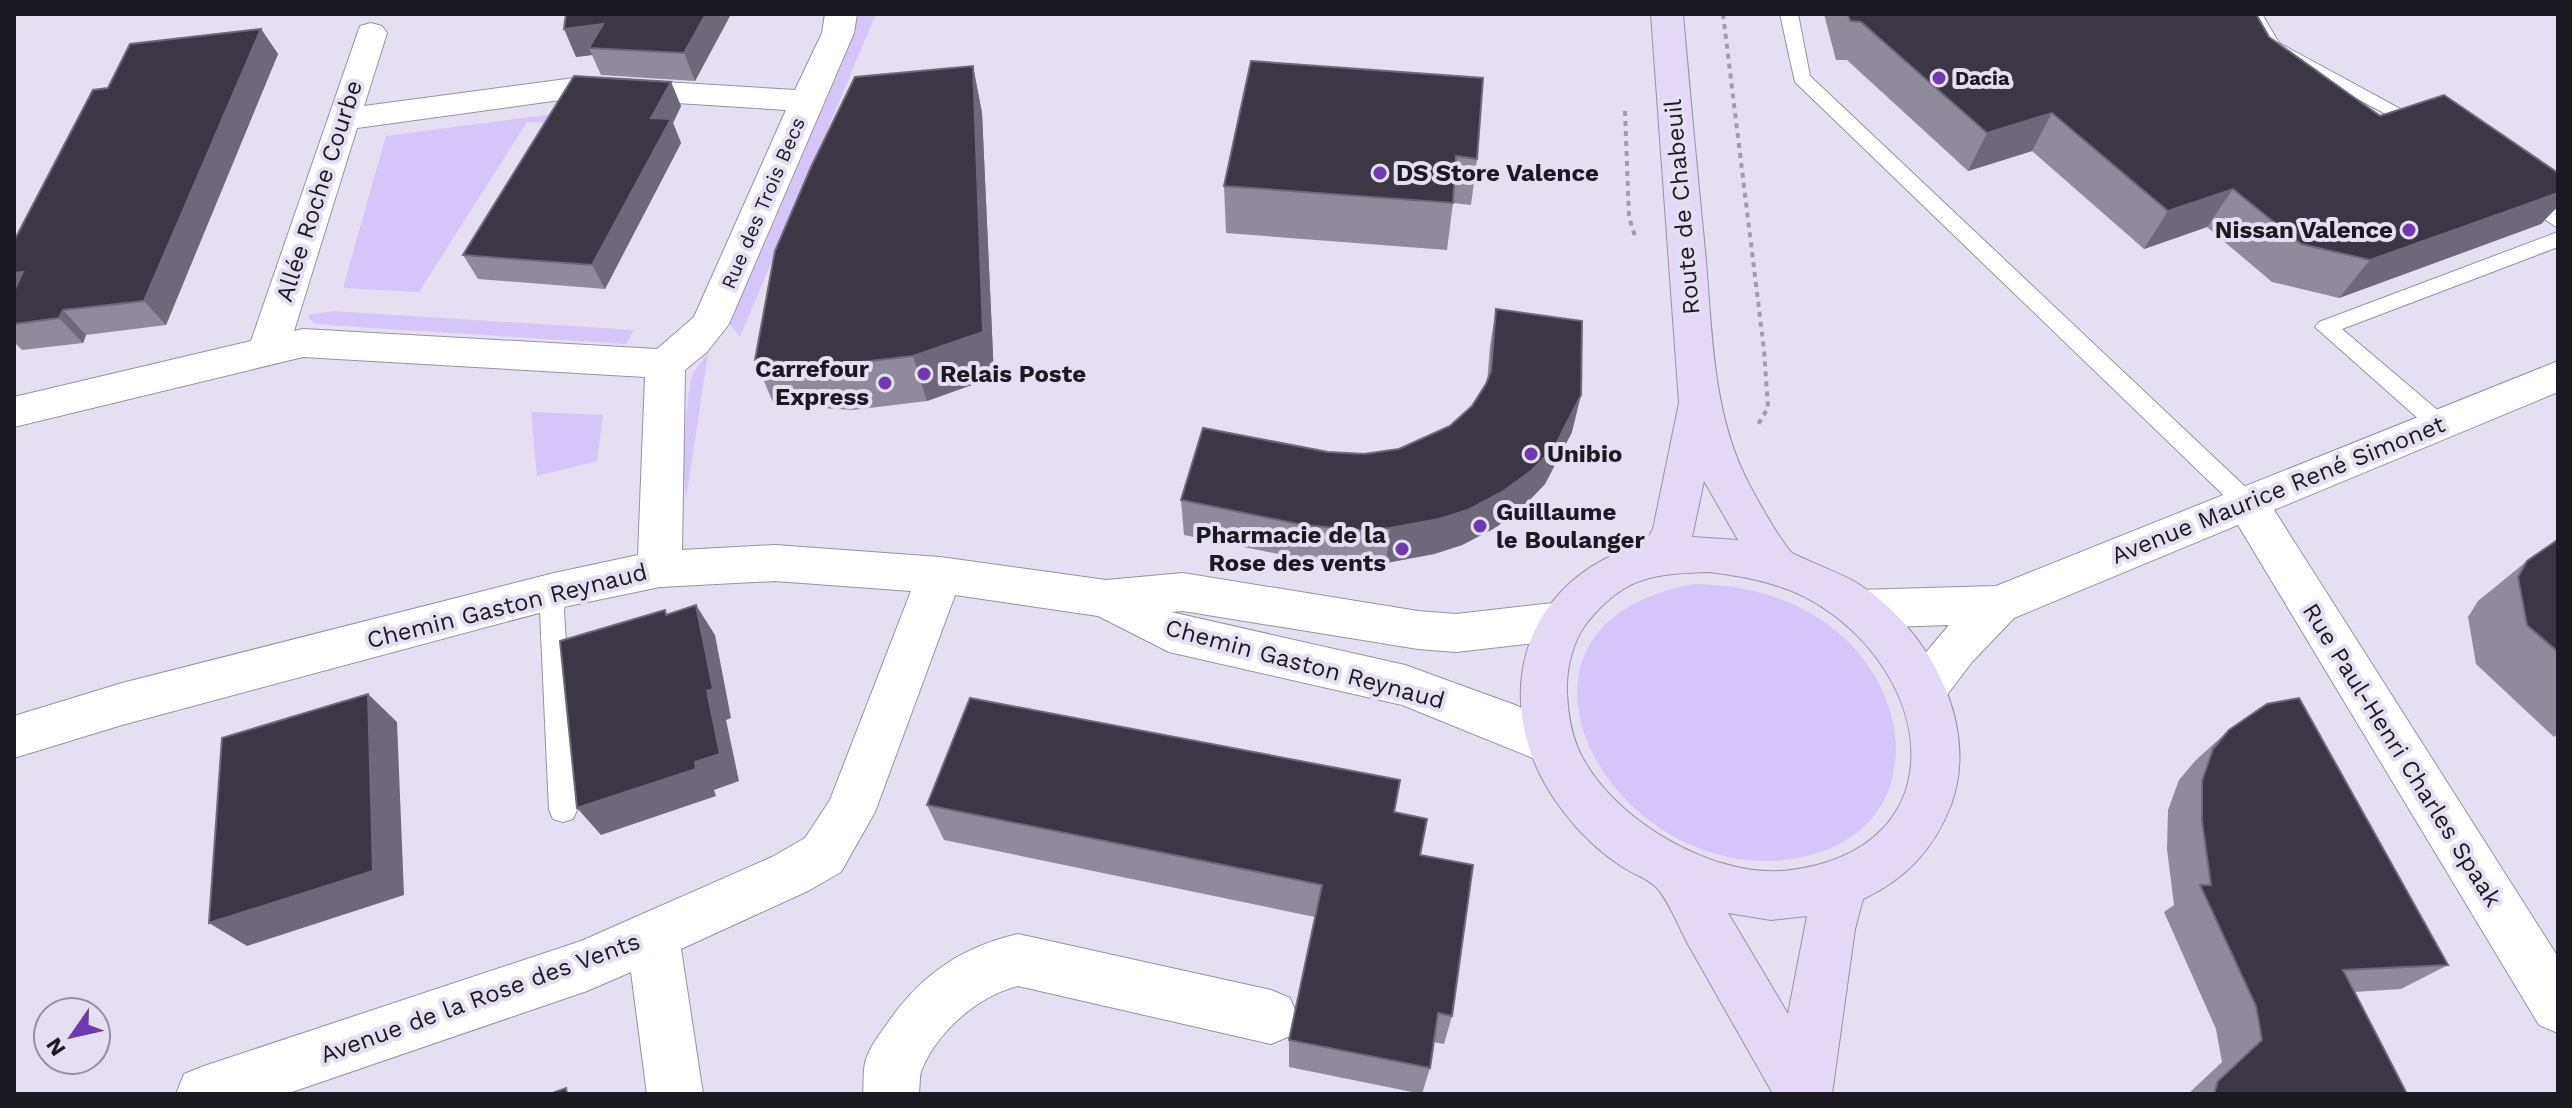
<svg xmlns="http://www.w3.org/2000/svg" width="2572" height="1108" viewBox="0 0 2572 1108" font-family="'Work Sans',sans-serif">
<rect width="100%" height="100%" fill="#e4dff1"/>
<g fill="#d6c5f8">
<polygon points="857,14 876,14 740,337 730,324 844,60"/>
<polygon points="554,114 549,123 527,122 419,292 343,288 386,136"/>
<polygon points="332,311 634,330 626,344 326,325 314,323 309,318 309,315"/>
<path d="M708,354L686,499C682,468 685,411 691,380C694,369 701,362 708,354Z"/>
<polygon points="531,412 603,415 597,461 537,476"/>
<path d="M1695,584C1748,585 1800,599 1841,635C1921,707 1919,835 1798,858C1613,892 1464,624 1695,584Z"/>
</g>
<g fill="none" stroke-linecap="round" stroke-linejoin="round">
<g stroke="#9792a3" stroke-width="2">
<g id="service">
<polygon points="1780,14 1798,14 1810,76 2255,496 2259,503 2255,510 2247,512 2239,510 1795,82"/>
<polygon points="2244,14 2262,14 2279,43 2430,125 2421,131 2414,129 2266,50"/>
<polygon points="2523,190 2558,211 2558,228 2516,201 2513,196"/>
<polygon points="2558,232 2558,247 2342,329 2447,418 2450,424 2447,430 2439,432 2431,430 2315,327 2319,322"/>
<polygon points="554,581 563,584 566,591 564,612 577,810 573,819 563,822 553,819 549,810 540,612 545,584"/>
</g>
</g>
<g stroke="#9792a3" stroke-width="2">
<g id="minor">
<path d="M825,14H857L854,33L729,324L707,352L685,370L682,550L775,545L940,557L1106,580L1183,573L1418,611L1456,614L1562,602L1578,608L1585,621L1578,634L1562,640L1456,652L1418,649L1183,611L1171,612L1405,665L1515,705L1567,729L1574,744L1567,759L1550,765L1402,705L1169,652L1098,616L955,595L875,812L841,872L808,891L681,949L703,1094H647L631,972L587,991L286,1094H176L184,1074L204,1066L581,941L772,857L805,838L830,800L911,591L775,581L660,587L554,609L122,725L14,758V716L122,683L554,573L638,555L645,377L303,357L14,427V397L251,341L360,26L371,23L382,26L387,33L364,106L582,77L795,90L822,33ZM582,97L786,110L694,317L657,349L303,329L294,331L357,128Z"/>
<polygon points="2247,486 2262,491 2558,957 2558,1033 2539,1025 2232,515 2226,503 2232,491"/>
<path d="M1018,934L1271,990L1290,998L1298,1017L1290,1036L1271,1044L1018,986C978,996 938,1031 922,1069C919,1076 920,1086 919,1094H863C864,1084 863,1073 865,1063C869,1047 880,1034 889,1021C922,974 962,947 1018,934Z"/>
</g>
</g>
<g stroke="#9792a3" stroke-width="2">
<polygon id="tertiary" points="2558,361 2558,392 2014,618 1972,662 1940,704 1923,710 1906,704 1899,690 1906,676 1949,625 1859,628 1843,622 1836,609 1843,596 1859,590 1996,586"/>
</g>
<g stroke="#9792a3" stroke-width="2">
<path id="secondary" d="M1651,14H1683C1690,96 1698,179 1706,261C1712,333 1713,408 1744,474C1752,491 1779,539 1791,552C1797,557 1843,574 1857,583C1927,627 1981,723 1951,805C1934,849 1906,879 1863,899L1855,929L1832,1094H1773C1745,1045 1717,995 1689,946C1679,928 1670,903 1657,888C1649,879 1631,873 1621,866C1598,851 1576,829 1560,807C1485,706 1520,577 1644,544L1653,529L1679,403ZM1704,481L1738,540L1692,537ZM1709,572C1752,577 1793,586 1828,611C1940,690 1950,849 1791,870C1715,881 1606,817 1577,746C1570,728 1568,712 1567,693C1566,670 1572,643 1586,624C1600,606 1620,587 1643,580C1664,573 1687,573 1709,572ZM1728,913L1771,920L1807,916L1788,1014Z"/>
</g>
<g stroke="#a09caa" stroke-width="4" stroke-dasharray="5 5" stroke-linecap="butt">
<polyline points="1723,14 1764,350 1768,408 1757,426"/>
<polyline points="1625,111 1629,217 1635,236"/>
</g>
<use href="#service" fill="#fff" fill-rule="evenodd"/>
<use href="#minor" fill="#fff" fill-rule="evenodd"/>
<use href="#tertiary" fill="#fff" fill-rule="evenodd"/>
<use href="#secondary" fill="#e3d8f5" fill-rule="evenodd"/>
</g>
<g fill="#908b9b">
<polygon points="566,14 731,14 695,81 601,75 592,55 576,57"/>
<polygon points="1824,14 2256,14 2269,37 2380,116 2558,173 2558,206 2541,224 2339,298 2272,282 2207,227 2144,249 2032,151 1968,171 1847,60 1836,60"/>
<polygon points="261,29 278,54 166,325 86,335 83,343 22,350 14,342 14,241 108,88"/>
<polygon points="1251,61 1477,159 1471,205 1453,203 1447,250 1226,233 1224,186"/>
<polygon points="973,66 982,113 994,377 927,401 853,410 774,405 755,360"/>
<polygon points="671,82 681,106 673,123 681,143 605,289 478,279 463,255"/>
<polygon points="1496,309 1572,432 1545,484 1523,507 1495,528 1462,545 1434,554 1386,563 1359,565 1303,559 1184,535 1181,500 1328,452 1364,454 1399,449 1450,426 1472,406 1487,383 1490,346"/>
<polygon points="2558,543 2558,734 2554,737 2476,664 2468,617 2478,601 2527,561"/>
<polygon points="2229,730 2448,965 2401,989 2354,992 2407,1094 2188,1094 2222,1062 2216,1029 2164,912 2174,905 2167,849 2168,810 2179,780 2195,761"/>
<polygon points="927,805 1395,812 1420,855 1452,1016 1444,1044 1433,1042 1430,1068 1422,1094 1289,1067 1289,1040 1315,917 944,840"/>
</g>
<g fill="#6e6979">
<polygon points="706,14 731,14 695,81 684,53"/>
<polygon points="603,24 589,48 592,55 576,57 564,29"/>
<polygon points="261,29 278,54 166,325 144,301"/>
<polygon points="973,66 982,113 994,377 927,401 913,356"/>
<polygon points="671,82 681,106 673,123 681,143 605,289 592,265 651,118"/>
<polygon points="2052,113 2032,151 1968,171 1987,133"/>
<polygon points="2233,189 2207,227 2144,249 2168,211"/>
<polygon points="2558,193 2558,206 2541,224 2339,298 2370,260"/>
<polygon points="23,272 14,294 14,273"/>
<polygon points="63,310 86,335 83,343 59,318"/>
<polygon points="1581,395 1572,432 1545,484 1523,507 1495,528 1462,545 1434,554 1386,563 1390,528"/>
<polygon points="696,605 715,635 731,718 726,720 739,781 714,790 716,796 601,835 577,808 695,762 707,691"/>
<polygon points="368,694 397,722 404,895 247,946 209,923"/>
</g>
<g fill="#3b3745" stroke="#6e6979" stroke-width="2">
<polygon points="566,14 706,14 684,53 589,48 603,24 564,29"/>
<polygon points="1848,14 2256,14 2269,37 2380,116 2444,95 2558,173 2558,193 2370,260 2301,244 2233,189 2168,211 2052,113 1987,133 1861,22 1850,21"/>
<polygon points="261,29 144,301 63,310 59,318 14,324 14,291 23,272 14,273 14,241 93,90 108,88 130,44"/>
<polygon points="1251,61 1483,78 1477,159 1456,156 1453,203 1224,186"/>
<polygon points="973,66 983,332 913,356 836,365 755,360 775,251 812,165 855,77"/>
<polygon points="574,76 671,82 651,118 671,119 592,265 463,255"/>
<polygon points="1496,309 1582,321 1581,395 1554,448 1531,471 1502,492 1468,510 1439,519 1390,528 1361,530 1303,525 1181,500 1203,428 1328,452 1364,454 1399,449 1450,426 1472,406 1486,384 1491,371"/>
<polygon points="2556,541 2558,543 2558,652 2527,625 2518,577 2527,561"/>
<polygon points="696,605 713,689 707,691 720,754 695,762 696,769 577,808 560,641 665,610 666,615"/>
<polygon points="368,694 373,871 209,923 222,738"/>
<polygon points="970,698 1400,780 1394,812 1427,819 1420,855 1473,865 1452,1016 1438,1013 1430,1068 1289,1040 1322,885 927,805"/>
<polygon points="2299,698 2448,965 2343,970 2407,1094 2214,1094 2218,1081 2262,1040 2256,1006 2200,885 2211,885 2202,821 2202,781 2213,749 2229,730 2267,704"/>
<polygon points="566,1088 567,1094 550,1094"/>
</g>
<g fill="#6e3ab1" stroke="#e4dff1" stroke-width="3">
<circle cx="1939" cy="78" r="8"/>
<circle cx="1380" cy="173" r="8"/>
<circle cx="2409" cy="230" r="8"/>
<circle cx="924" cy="374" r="8"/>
<circle cx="885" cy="383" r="8"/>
<circle cx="1531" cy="454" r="8"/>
<circle cx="1480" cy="526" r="8"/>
<circle cx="1402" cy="549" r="8"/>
</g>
<g text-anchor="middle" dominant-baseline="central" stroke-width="8" stroke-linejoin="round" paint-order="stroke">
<g font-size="20" font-weight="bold" fill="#1c1a21" stroke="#e4dff1" text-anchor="start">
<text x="1955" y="78">Dacia</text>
</g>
<g font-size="20" fill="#1c1a21" stroke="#e4dff1">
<text transform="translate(763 203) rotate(-67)">Rue des Trois Becs</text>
</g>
<g font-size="24" font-weight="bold" fill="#1c1a21" stroke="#e4dff1" text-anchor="start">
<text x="1396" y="173">DS Store Valence</text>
<text x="2393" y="230" text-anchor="end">Nissan Valence</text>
<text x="869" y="369" text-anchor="end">Carrefour<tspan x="869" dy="28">Express</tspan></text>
<text x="940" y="374">Relais Poste</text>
<text x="1547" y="454">Unibio</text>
<text x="1496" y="512">Guillaume<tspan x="1496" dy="28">le Boulanger</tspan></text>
<text x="1386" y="535" text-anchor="end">Pharmacie de la<tspan x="1386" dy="28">Rose des vents</tspan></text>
</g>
<g font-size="24" fill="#1c1a21" stroke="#e4dff1">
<text transform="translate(319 191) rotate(-72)">Allée Roche Courbe</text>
<text transform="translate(1682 207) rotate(-95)">Route de Chabeuil</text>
<text transform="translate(2278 490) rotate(-22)">Avenue Maurice René Simonet</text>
<text transform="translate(507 606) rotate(-14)">Chemin Gaston Reynaud</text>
<text transform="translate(1305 664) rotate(15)">Chemin Gaston Reynaud</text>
<text transform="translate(2402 755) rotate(58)">Rue Paul-Henri Charles Spaak</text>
<text transform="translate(480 998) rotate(-20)">Avenue de la Rose des Vents</text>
</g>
</g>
<rect width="2572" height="1108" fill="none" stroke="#1c1a21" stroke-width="32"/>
<g transform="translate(72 1036) rotate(236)"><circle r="38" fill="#e4dff1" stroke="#94909e" stroke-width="2"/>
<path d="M0-6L14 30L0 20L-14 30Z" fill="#6e3ab1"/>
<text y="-12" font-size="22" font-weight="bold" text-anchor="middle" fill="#1c1a21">N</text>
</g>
</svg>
